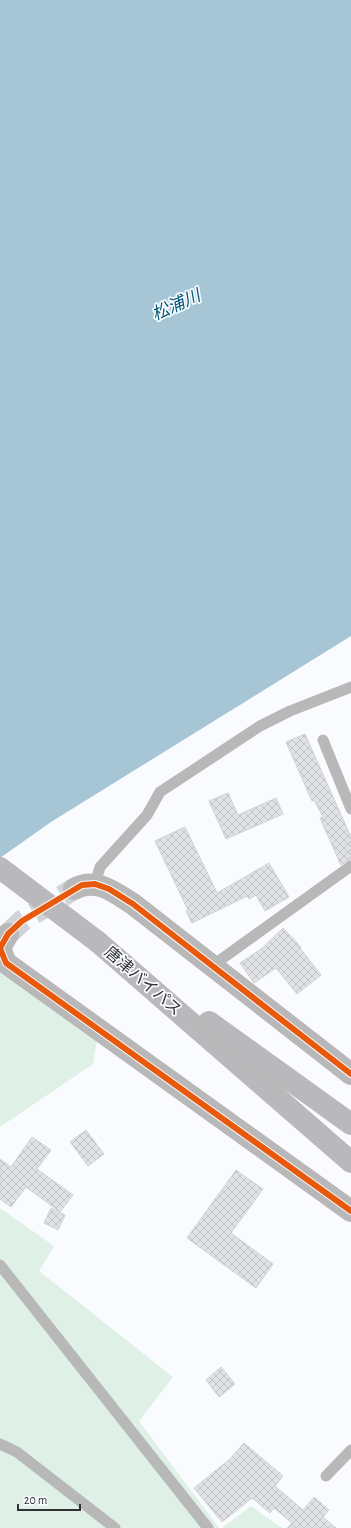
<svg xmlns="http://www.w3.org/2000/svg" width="351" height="1528" viewBox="0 0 351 1528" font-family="'Alegreya Sans','Noto Sans JP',sans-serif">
<defs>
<pattern id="building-cross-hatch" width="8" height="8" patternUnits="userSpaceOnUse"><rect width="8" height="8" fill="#e0e2e6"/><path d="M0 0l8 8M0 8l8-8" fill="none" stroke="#c0c2c6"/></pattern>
</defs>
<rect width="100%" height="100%" fill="#f9fbfe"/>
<g fill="#dff0e6">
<polygon points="0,969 97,1040 93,1064 0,1127"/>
<polygon points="0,1208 54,1246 39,1271 173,1377 139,1421 219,1528 0,1528"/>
<polygon points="251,1506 282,1528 222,1528"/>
</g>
<polygon fill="#a6c5d5" points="0,0 351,0 351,636 51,822 0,858"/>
<g fill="url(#building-cross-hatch)" stroke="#d0d2d5">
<polygon points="305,734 351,837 351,859 341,865 320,818 323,817 314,800 312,801 286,742"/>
<polygon points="228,793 238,815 276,798 283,814 226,839 209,801"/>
<polygon points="185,827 217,893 269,863 289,897 265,911 256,895 249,899 247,896 192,923 186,911 188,910 155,841"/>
<polygon points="283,928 301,947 300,948 321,975 297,994 276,968 254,983 240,963 261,949"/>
<polygon points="86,1130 104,1154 88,1166 70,1142"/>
<polygon points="32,1137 51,1150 37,1169 73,1195 60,1212 26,1187 11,1207 0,1199 0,1159 11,1167"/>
<polygon points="236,1170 263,1189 231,1233 273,1264 256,1288 187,1238"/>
<polygon points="51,1208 65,1215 58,1230 44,1223"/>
<polygon points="221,1367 235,1384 219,1397 206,1380"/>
<polygon points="244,1443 283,1476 275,1486 303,1510 314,1497 329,1510 323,1517 336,1528 287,1528 292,1523 274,1508 270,1513 252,1498 222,1522 194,1488 230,1459"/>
</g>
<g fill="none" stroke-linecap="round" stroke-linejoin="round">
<polyline stroke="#d1d3d6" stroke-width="22" stroke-dasharray="22 11" stroke-linecap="butt" points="8,934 22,921 74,889"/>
<g stroke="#b9b8b9" stroke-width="11">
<polyline points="323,740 351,809"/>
<polyline points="95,884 100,867 147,815 160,792 260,726 290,711 351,687"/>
<polyline points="212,966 351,866"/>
<polyline points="0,1265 208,1528"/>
<polyline points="0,1444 17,1452 115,1528"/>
<polyline points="326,1476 351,1450"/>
</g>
<g stroke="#b9b8b9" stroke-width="22">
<path d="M74,889C96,877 114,892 133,904L351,1074"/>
<polyline points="8,934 0,948 6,963 351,1211"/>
</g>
<g stroke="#b9b8ba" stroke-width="22">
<polyline points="98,942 351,1162"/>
<polyline points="209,1022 351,1124"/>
</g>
<polyline stroke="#b9b8ba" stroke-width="22" points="0,868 98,942"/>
<g stroke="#f8faff" stroke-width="8">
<polyline id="cycleway" points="351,1074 133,904 109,889 95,884 82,885 22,921 8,934 0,948 6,963 351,1211"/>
</g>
<use href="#cycleway" stroke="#e8590c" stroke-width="6"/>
</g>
<g text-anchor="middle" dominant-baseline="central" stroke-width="3.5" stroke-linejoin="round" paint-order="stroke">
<g font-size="16" fill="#303236" stroke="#f8faff">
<text transform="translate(143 981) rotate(41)">唐津バイパス</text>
</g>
<g font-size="17" font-style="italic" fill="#005776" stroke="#f8faff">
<text transform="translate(176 305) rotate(-24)">松浦川</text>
</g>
</g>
<path d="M18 1504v6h62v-6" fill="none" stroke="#303236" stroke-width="2"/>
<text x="24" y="1504" font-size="12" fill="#303236" stroke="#f8faff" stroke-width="3" paint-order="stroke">20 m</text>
</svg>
